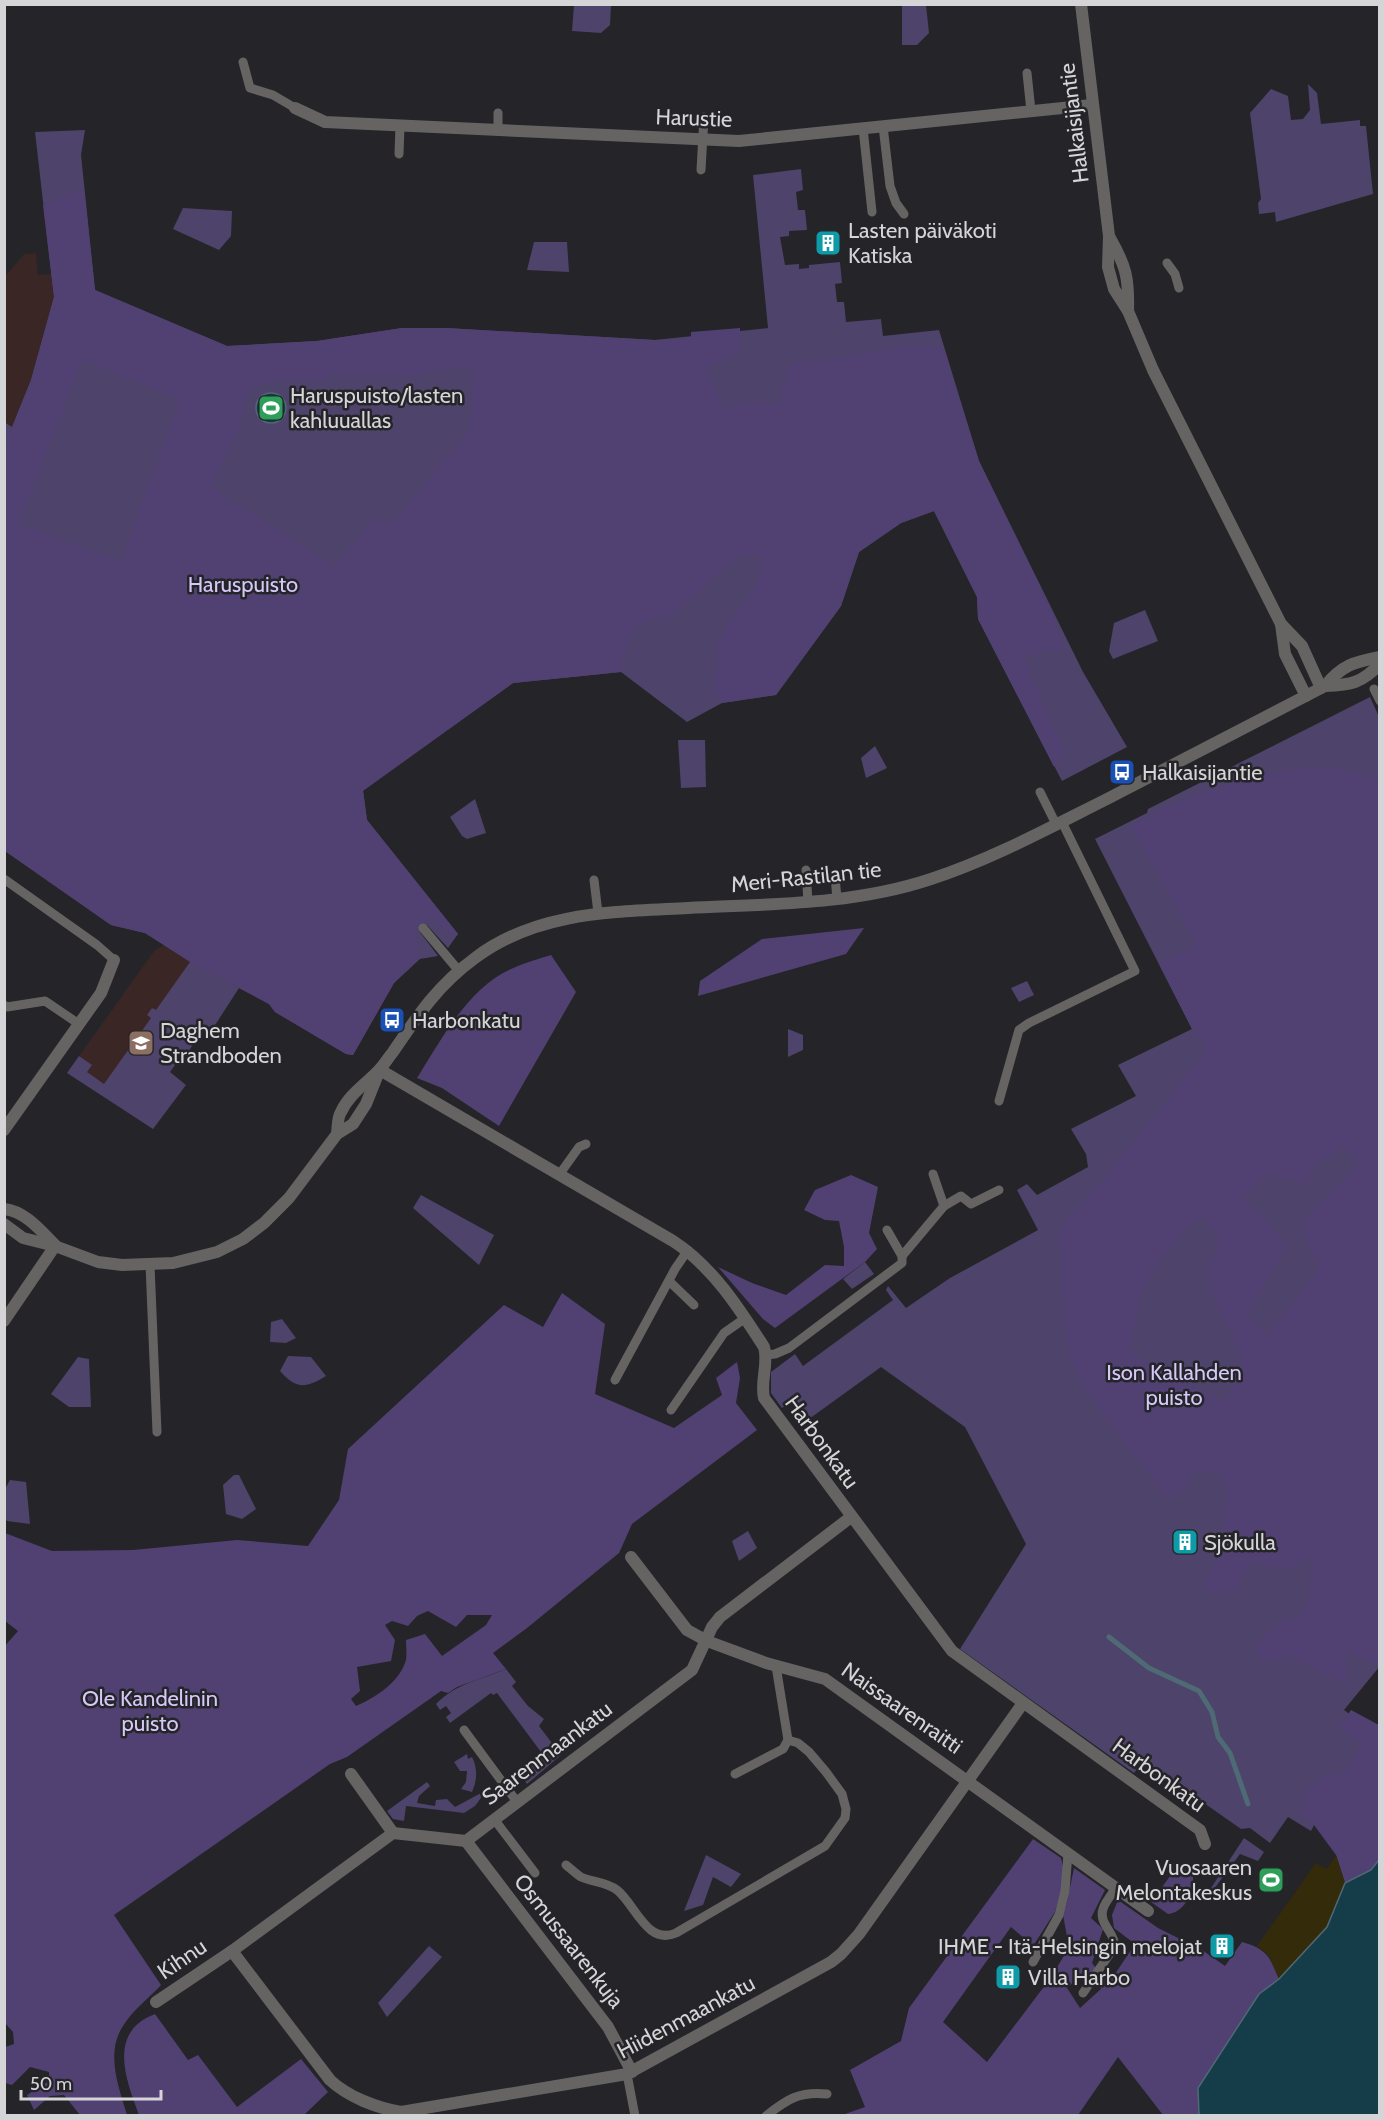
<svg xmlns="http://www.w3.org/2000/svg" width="1384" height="2120" viewBox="0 0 1384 2120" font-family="Cabin,sans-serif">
<rect width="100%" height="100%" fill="#252428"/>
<g fill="#392625">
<polygon points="36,253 38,275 51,274 54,297 31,380 5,445 5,275 9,272 24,254"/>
<polygon points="164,945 191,962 210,1033 202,1031 186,1055 183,1054 170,1072 159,1120 153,1129 67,1073 154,951"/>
</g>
<g fill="#4e436a">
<polygon points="574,5 611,5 610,25 601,33 572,31"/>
<polygon points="902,5 926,5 929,33 917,45 902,45"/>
<polygon points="1308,84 1317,93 1321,124 1360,120 1360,126 1366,126 1373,194 1276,222 1275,212 1259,214 1258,203 1261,199 1250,113 1271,89 1288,96 1291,120 1303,119 1310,110"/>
<polygon points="85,130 81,155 95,290 227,346 317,341 402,328 446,328 655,340 768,328 753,175 801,169 803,190 796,192 798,210 805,210 807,230 789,231 789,236 780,237 785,265 799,264 799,269 809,268 809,265 840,262 842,283 835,284 837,302 844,302 846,322 881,319 883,336 939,330 979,461 1083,672 1127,747 1062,781 978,619 977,597 934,511 901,523 859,552 841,606 776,695 722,703 687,722 621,672 513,683 363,790 367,820 458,934 448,948 427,925 420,932 438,956 420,959 394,983 353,1055 346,1054 275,1012 269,1004 239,988 210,1033 202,1031 186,1055 183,1054 170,1072 186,1085 153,1129 67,1073 79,1056 92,1065 87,1072 104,1084 151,1018 147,1015 152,1008 156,1010 190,962 145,933 111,925 5,851 4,422 12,427 31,380 54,297 35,132"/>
<polygon points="183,208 232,211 231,236 219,250 173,229"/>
<polygon points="534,242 567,242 569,272 527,270"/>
<polygon points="1145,610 1158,641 1113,659 1109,651 1114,623"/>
<polygon points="1370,697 1380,719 1380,1666 1344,1710 1379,1736 1379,1860 1314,1825 1311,1831 1288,1817 1270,1843 1250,1828 1241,1829 1144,1761 1134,1773 960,1649 1026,1544 965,1427 881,1367 809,1419 795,1399 782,1408 771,1393 771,1372 795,1354 803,1366 893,1300 886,1290 888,1286 906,1308 950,1278 1038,1230 1017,1190 1027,1184 1037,1195 1088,1167 1086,1154 1071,1129 1136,1096 1118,1065 1192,1029 1095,839 1147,813 1148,809"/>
<polygon points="678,740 705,740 706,787 681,788"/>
<polygon points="875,746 887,768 866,778 861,758"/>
<polygon points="475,799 486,833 467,839 462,836 450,817"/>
<polygon points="1027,981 1034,995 1019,1002 1011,988"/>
<polygon points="788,1029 803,1035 803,1050 788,1057"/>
<polygon points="421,1195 494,1235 479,1265 413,1208"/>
<polygon points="865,1262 874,1274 852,1289 843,1279"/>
<polygon points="282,1319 296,1338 286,1343 270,1342 271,1322"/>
<path d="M288,1356L311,1357L326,1376C305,1389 296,1389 280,1371Z"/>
<polygon points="78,1357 89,1359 91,1407 69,1407 51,1394"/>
<polygon points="234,1475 239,1475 256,1509 242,1519 226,1514 223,1485"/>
<polygon points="10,1480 26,1482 30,1524 7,1521 5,1518 5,1489"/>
<polygon points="748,1531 757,1548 739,1561 732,1541"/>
<path d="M506,1669L516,1682L512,1686L528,1706L544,1719L539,1726L561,1755L527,1784L520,1774L544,1756L497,1693L493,1695L491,1693L450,1723L446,1717L451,1713L446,1706L440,1710L436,1704C455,1684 482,1679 506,1669Z"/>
<path d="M467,1754L468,1759L472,1757C478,1768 477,1781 472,1792L461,1789L466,1782L467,1771H460L454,1762Z"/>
<polygon points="427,1782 430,1786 419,1796 417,1803 435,1806 436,1800 447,1799 455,1807 481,1793 483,1795 475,1806 464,1813 406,1806 404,1821 393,1819 387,1811"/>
<polygon points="1244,1838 1264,1852 1258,1861 1240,1854 1211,1893 1211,1888"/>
<polygon points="706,1855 741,1874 731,1887 713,1877 703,1905 684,1911"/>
<polygon points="429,1946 442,1957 387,2017 378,2003"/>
</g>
<g fill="#514173" fill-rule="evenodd">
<path d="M84,188L95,290L227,346L317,341L402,328H446L655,340L691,338V332L740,328V353L706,367L724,409L753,401L778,405L790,364L913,346L943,348L979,461L1051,609L1063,647L1023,657L1064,752L1054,767L978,619L977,597L934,511L901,523L859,552L841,606L776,695L722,703L713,686L719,669L716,650L726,628L757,584L762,557L741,555L667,618C631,616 625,644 621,672L513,683L363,791L367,820L458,934L451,935L430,918L416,927L420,958L394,983L353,1055L346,1054L275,1012L269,1004L191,962L145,933L111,925L5,851V445L31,380L54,297L43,205ZM82,360L180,399L121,561L19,524ZM471,366L472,417L465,438L436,469L393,523L373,519L334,566L210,487L235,436L239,432L248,390L276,381H327L334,372L346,377H417L422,372Z"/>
<path d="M1295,769H1343L1379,780L1380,1666C1368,1659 1359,1658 1347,1653L1346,1684L1289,1656L1262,1662L1255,1645L1287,1617L1296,1619C1311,1608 1311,1575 1311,1558L1288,1570L1253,1562L1234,1591L1213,1594L1204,1586L1224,1542V1505L1229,1493L1221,1475L1199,1471L1189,1477C1185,1494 1182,1493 1166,1497L1085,1390L1076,1371L1068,1347L1064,1311L1059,1232L1063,1223L1107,1175L1203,1055L1206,1047L1192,1029L1159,964L1197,944L1130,825L1189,796L1246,778ZM1345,1146L1358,1164L1301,1222L1319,1270L1268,1334L1247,1316L1286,1247L1269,1222L1242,1197L1268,1174L1305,1184L1318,1164ZM1207,1219L1220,1244L1207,1272L1210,1292L1233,1335L1245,1372L1223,1400L1164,1375L1129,1350L1143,1287L1159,1261L1196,1220Z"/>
<polygon points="864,928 846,954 698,996 700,981 762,939"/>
<path d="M551,955L576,992L499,1126L442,1088L417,1078C441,1040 468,988 511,969C524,963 538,959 551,955Z"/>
<polygon points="851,1175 878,1187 869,1233 877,1249 865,1262 775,1328 763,1319 718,1267 752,1283 786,1295 825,1265 844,1266 844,1247 839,1221 825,1220 804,1210 815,1190"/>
<path d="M562,1293L605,1324L595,1394L674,1428L722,1395L716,1378L737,1362L740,1378L736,1403L757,1430L632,1524L619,1553L527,1628L493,1653L506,1669L457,1687L448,1693L441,1691L347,1757L330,1764L114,1915L161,1985C149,1998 132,2011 123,2026C105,2053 119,2088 127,2115H80L64,2095L50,2096L34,2110L27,2095L49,2081V2072L30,2067L12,2085L5,2083V2047L14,2044L13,2032L4,2022V1647L18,1631L5,1621V1533L52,1551L133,1550L237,1540L308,1546L339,1500L348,1449L504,1305L543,1327ZM428,1611L456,1627L467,1615H492L486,1625L442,1656L425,1634L406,1640C406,1646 407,1654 406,1660C399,1683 376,1697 356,1706L351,1699L360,1691L357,1667L391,1661L395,1640L385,1625L392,1621L408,1626L417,1616Z"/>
<polygon points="1351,1710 1379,1725 1379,1860 1371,1870 1345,1883 1336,1855 1314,1825 1300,1814 1305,1791 1327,1775 1345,1773 1361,1745 1339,1727"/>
<path d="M1033,1839L1061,1858L1063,1867V1884L1055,1912L1033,1946L1011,1927L943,2022L987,2062L1052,1976L1069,1947L1063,1915L1067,1902L1074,1868L1105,1890L1091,1918L1103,1929L1092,1963L1096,1968L1089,1979L1080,1976L1067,1988L1080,2008L1101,1989L1098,1982L1102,1974H1115L1135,1944L1114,1928L1112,1915L1118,1900L1158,1928L1202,1950L1225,1966L1242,1942C1265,1948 1271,1957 1279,1979L1259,1994L1198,2088L1199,2115H1163L1118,2057L1078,2115L846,2116L845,2114L865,2107L850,2070L901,2041L909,2008Z"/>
<path d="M1179,1864L1193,1877C1194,1892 1185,1912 1168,1914L1151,1902Z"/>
<path d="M155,2014L188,2060L198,2055L237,2107L301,2059L328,2092L304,2115H139C126,2080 107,2032 155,2014Z"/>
</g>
<polygon fill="#342b0a" points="1336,1855 1345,1883 1327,1927 1279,1979 1268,1955 1257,1946 1316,1863 1327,1869"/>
<g fill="#143c49" stroke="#4e6a74" stroke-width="1.5">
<circle cx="271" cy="408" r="15"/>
<polygon points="1379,1860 1379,2115 1199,2115 1198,2088 1259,1994 1279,1979 1327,1927 1345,1883 1371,1870"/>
</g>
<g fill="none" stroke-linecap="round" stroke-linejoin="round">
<polyline stroke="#4e6a74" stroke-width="5" points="1109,1637 1149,1668 1199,1691 1212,1712 1218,1737 1230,1753 1248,1804"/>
<g stroke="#666463" stroke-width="9">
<polyline points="243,62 250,88 273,95 295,108"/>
<polyline points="1027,73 1031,111"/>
<polyline points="883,126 890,186 896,203 904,214"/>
<polyline points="863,128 872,212"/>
<polyline points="498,131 498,113"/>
<polyline points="399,154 400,126"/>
<polyline points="701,170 704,117"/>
<polyline points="1167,263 1175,274 1179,288"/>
<polyline points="1374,689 1380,701"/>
<polyline points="1040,792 1056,824"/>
<polyline points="806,870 808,902"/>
<polyline points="835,876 837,899"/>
<polyline points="4,879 97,945 114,960"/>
<polyline points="594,880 598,913"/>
<polyline points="423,928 459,971"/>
<polyline points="4,1005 7,1007 45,1001 79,1024"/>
<polyline points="999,1101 1019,1030 1029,1023 1135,971 1062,822"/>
<polyline points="559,1175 579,1147 586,1144"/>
<polyline points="944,1206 961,1196 971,1204 999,1190"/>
<polyline points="902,1256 944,1206 933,1174"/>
<polyline points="150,1265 157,1432"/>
<polyline points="669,1281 694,1305"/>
<polyline points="765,1355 775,1354 789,1348 902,1263 902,1256 887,1230"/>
<polyline points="615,1380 675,1269 688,1250"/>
<polyline points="671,1410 724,1333 744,1319"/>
<polyline points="464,1730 517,1802"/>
<polyline points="735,1774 783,1749 788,1740 776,1666"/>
<polyline points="494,1819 535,1873"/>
<path d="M566,1865C571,1869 576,1874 581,1877C592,1882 607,1882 617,1890C635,1904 647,1946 676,1933L825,1846L845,1818L846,1809L842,1794L826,1772L809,1752L798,1743L788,1740"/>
<polyline points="1033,1962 1059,1915 1065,1891 1068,1853"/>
<path d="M1083,1993L1115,1946C1115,1933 1098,1923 1103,1909C1105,1902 1112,1895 1115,1888"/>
<polyline points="627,2074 635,2116"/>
<path d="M766,2116C787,2099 800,2091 827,2094"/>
</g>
<g stroke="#666463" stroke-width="12">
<polyline points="631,1557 687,1630 707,1641"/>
<polyline points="351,1774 393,1833"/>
</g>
<g stroke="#666463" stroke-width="12">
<polyline points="295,108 325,122 739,141 1092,105"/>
<path d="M380,1070L673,1241C712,1266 739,1308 764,1347C769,1363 760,1381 764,1398L952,1651L1200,1830L1205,1844"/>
<polyline points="4,1130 101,993 114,960"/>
<polyline points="707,1641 766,1663 825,1679 1148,1911"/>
<polyline points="466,1841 608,2027 632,2072"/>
<path d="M232,1951L330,2080C348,2097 377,2108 401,2112L627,2074L831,1962L841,1954L859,1934L1023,1703"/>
<polyline points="156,2002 232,1951 393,1833 466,1841 692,1670 712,1627 720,1617 851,1517"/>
</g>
<g stroke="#666463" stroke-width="12">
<polyline points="1081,4 1109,236 1108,267 1114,289 1128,311 1153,370 1281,624 1302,646 1321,688"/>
<path d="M1110,238C1126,266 1129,278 1128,311"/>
<polyline points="1281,624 1285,654 1306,696"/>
<path d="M1325,686C1351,685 1362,683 1380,664"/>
<path d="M337,1134C338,1127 337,1118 341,1112C349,1094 366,1084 379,1070C384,1065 388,1058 393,1052C418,1015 438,985 475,958C537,911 614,912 688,908C769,904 853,905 931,879C992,859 1049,828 1107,799C1180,761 1253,724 1325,686C1342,665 1354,662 1380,657"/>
<path d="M4,1209C25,1211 41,1231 55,1245"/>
<polyline points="4,1224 23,1238 55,1246 98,1262 122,1265 173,1263 217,1252 243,1239 264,1223 289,1198 337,1134 353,1124 366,1104 378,1074"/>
<polyline points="4,1321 55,1246"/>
</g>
</g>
<defs>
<g id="building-square" transform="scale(1.35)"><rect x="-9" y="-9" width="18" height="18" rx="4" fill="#0f9aa8" stroke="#252428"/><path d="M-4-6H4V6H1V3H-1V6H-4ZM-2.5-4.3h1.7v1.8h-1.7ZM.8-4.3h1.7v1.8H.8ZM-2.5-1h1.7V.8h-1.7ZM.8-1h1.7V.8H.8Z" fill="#fff"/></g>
<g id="stadium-square" transform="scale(1.35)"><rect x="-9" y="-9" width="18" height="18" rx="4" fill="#2e9e5b" stroke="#252428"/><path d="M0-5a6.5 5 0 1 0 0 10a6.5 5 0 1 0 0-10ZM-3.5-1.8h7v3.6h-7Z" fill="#fff"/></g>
<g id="bus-square" transform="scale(1.35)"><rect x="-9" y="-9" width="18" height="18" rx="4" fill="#1a4fb4" stroke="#252428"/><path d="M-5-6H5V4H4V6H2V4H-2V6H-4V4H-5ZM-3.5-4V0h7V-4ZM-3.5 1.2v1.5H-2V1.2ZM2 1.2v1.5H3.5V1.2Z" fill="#fff"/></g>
<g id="school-square" transform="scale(1.35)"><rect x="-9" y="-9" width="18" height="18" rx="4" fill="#8d6e63" stroke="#252428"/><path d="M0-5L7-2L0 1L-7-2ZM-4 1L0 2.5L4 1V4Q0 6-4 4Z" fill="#fff"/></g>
</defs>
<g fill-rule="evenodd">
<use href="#building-square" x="828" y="243"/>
<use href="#stadium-square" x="271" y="408"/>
<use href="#bus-square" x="1122" y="772"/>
<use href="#bus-square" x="392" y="1020"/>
<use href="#school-square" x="141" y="1043"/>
<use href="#building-square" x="1185" y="1542"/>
<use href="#stadium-square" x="1271" y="1880"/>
<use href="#building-square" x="1222" y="1946"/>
<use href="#building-square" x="1008" y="1977"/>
</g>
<g text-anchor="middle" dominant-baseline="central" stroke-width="5" stroke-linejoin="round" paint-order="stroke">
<g font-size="22" fill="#d5d4d7" stroke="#252428">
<text transform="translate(694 118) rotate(2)">Harustie</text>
<text transform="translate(1074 123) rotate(-97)">Halkaisijantie</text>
<text transform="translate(806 877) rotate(-6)">Meri-Rastilan tie</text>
<text transform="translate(822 1442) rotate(54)">Harbonkatu</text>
<text transform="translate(902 1708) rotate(35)">Naissaarenraitti</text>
<text transform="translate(547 1753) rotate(-37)">Saarenmaankatu</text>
<text transform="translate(1159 1775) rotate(36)">Harbonkatu</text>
<text transform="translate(569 1941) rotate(52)">Osmussaarenkuja</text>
<text transform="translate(182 1959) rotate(-34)">Kihnu</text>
<text transform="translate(686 2017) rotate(-28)">Hiidenmaankatu</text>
</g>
<g font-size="22" fill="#d5d4d7" stroke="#252428" text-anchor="start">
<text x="848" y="230">Lasten päiväkoti<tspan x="848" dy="25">Katiska</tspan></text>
<text x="290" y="395">Haruspuisto/lasten<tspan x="290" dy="25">kahluuallas</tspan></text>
<text x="1142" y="772">Halkaisijantie</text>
<text x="412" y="1020">Harbonkatu</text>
<text x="160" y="1030">Daghem<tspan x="160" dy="25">Strandboden</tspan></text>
<text x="1204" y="1542">Sjökulla</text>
<text x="1252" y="1867" text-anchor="end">Vuosaaren<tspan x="1252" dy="25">Melontakeskus</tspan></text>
<text x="1202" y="1946" text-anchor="end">IHME - Itä-Helsingin melojat</text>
<text x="1028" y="1977">Villa Harbo</text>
</g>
<g font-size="22" fill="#d5c8f8" stroke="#252428">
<text x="243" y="584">Haruspuisto</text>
<text x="1174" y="1372">Ison Kallahden<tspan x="1174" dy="25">puisto</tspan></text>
<text x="150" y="1698">Ole Kandelinin<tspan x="150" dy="25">puisto</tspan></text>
</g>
</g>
<rect width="1384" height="2120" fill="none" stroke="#d5d4d7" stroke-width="12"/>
<path d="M21 2090v9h140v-9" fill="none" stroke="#d5d4d7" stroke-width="3"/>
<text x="30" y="2090" font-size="18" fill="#d5d4d7" stroke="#252428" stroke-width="4.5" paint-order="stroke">50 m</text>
</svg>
